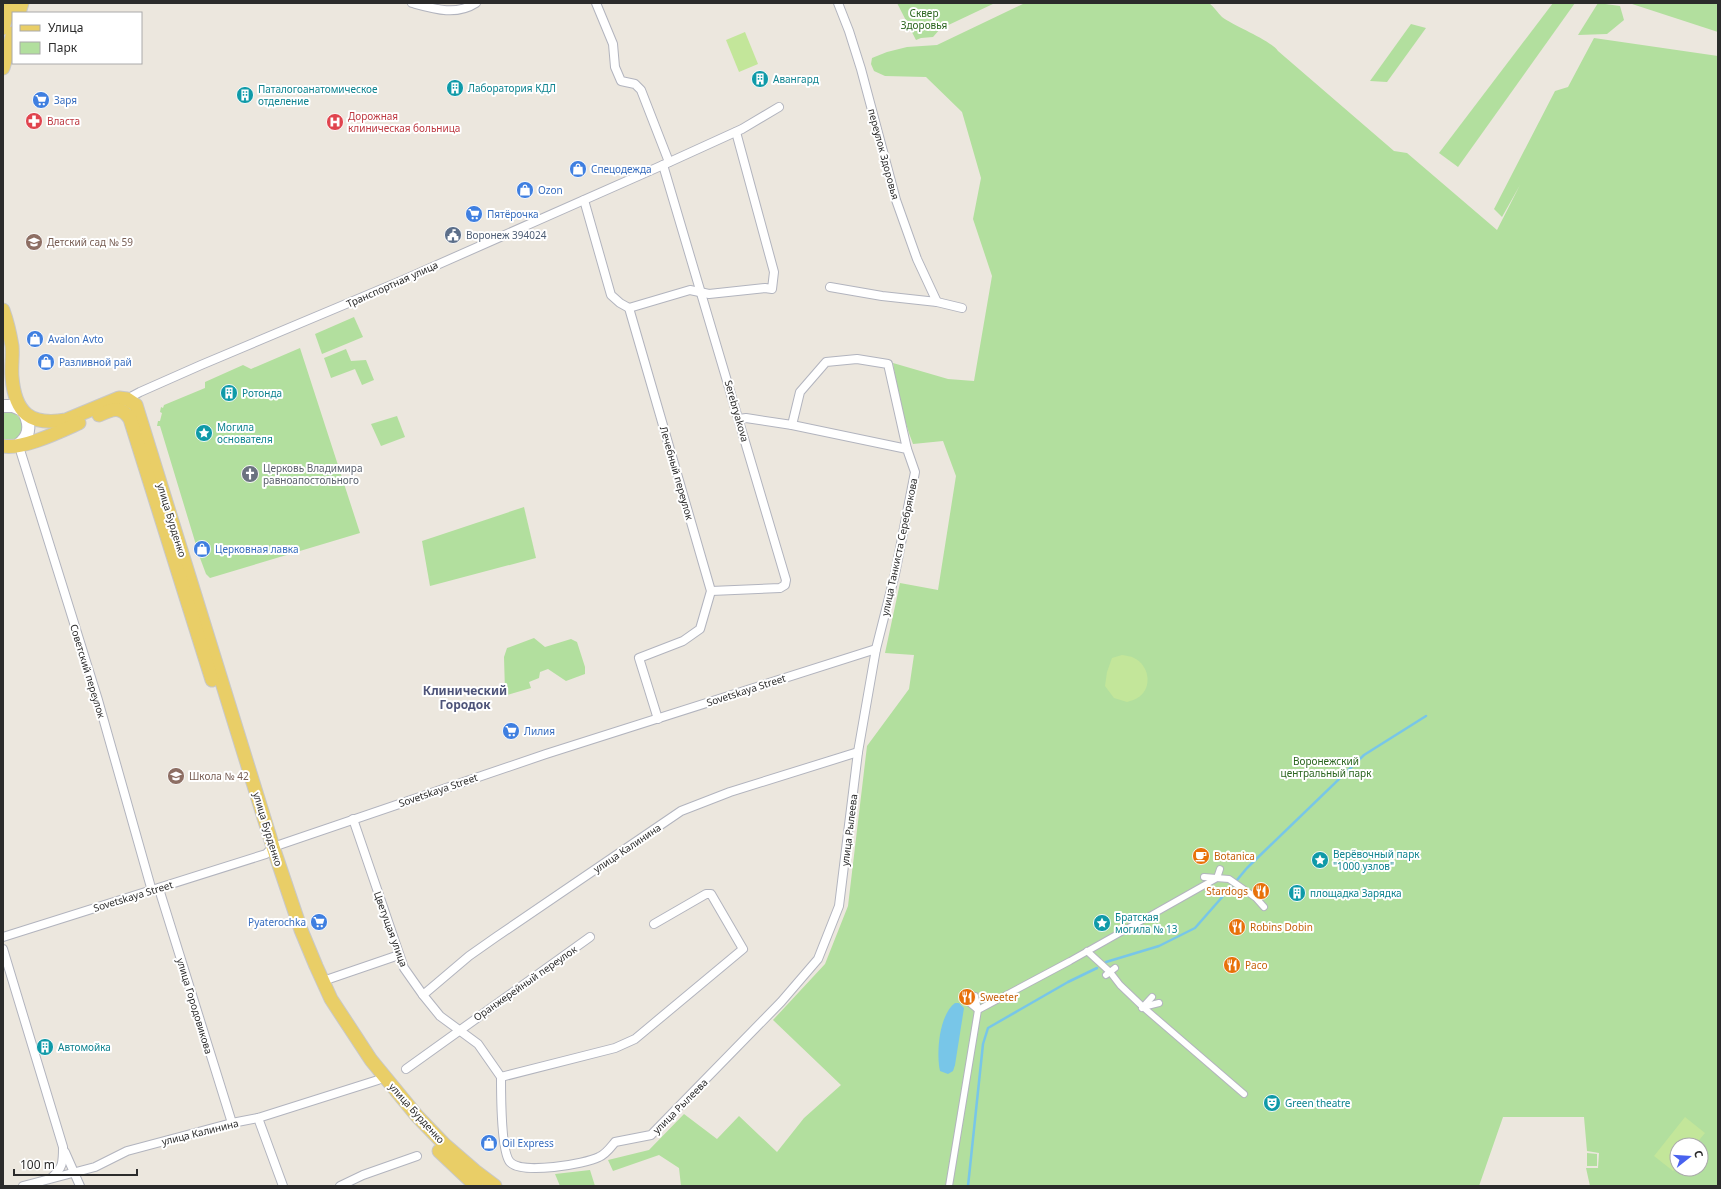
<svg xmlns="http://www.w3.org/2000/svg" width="1721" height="1189" viewBox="0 0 1721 1189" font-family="'Noto Sans',sans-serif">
<rect width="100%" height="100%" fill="#ece7de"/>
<g fill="#b2df9e" fill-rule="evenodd">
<polygon points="897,3 995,3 940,29 933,37 921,38 916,40"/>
<path d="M1025,3H1209C1214,7 1218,13 1222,17C1234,26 1272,41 1278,51L1394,151L1407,153L1497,230L1520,185L1502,217L1494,209L1555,91L1568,87L1594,38L1718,56V1186H1590L1586,1168H1598L1599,1153L1587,1151L1584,1117H1503L1479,1186H681L679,1168L659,1155L613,1171L608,1160L649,1150L684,1114L717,1139L739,1116L777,1152L804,1118L841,1085L773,1020L825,964L848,906L867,746L909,689L914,655L885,653L900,583L938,590L956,476L943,441L913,444C903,418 897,391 893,363L948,379L974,381L992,276L973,219L981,178L962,112L926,77L885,76L874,71L871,64L872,58L887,52L907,47L937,45ZM1677,1145H1701V1169H1677Z"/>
<polygon points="1553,3 1575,3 1458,167 1439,153"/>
<polygon points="1598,3 1620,6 1624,20 1607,34 1578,35"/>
<polygon points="1629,3 1718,3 1718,32"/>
<polygon points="1411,24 1426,28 1387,82 1370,81"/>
<polygon points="354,317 363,337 322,354 315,334"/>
<polygon points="300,348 360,533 210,578 206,574 200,558 160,426 157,426 158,421 160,421 162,413 160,412 161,407 163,408 164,405 205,388 205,382 243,365 251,369"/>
<polygon points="346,349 351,361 366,360 374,380 362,385 355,369 331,378 324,358"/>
<path d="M8,411C24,415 28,431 15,440H3V413Z"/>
<polygon points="397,416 405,437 381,446 371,424"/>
<polygon points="524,507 536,558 430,586 422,541"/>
<polygon points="534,638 545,647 571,639 577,642 585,667 585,674 566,681 548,669 540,672 539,678 529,682 531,688 507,695 505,692 504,657 507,648"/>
<polygon points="1587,1153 1597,1154 1597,1166 1587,1166"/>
<polygon points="590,1170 595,1186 560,1186 555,1174"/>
</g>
<g fill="#c3e69a">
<polygon points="745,32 758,64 739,72 726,40"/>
<path d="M1122,655C1126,656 1131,656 1134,658C1149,665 1153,687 1139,697C1136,699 1131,701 1127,702L1114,698L1105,686L1107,672L1112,658Z"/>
<polygon points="1685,1117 1705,1133 1695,1145 1677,1145 1677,1167 1673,1171 1654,1156"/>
</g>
<path fill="#78c6e8" d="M955,1003H959L964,1008L955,1065L953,1071L948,1074L940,1071C936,1053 939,1015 955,1003Z"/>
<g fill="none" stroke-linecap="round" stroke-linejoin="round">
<g stroke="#78c6e8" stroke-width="2.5">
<polyline points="1237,880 1247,868 1364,755 1426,716"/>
<polyline points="1106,962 1159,946 1195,928 1231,887"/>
<polyline points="968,1186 983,1044 988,1028 1068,982 1097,968"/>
</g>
<g stroke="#b2b4be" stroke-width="8">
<g id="pedestrian">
<polyline points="1204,877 1229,879 1256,898 1264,907"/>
<polyline points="1087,951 1110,972 1120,985 1143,1007 1244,1094"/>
<polyline points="1106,975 1115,968"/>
<polyline points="975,996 978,1010"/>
<polyline points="967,1001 978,1010"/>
<polyline points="1143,1007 1159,1003"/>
<polyline points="1142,1008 1152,997"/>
<polyline points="949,1186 978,1010 1070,961 1217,878 1220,869"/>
</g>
</g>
<g stroke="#b2b4be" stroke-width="10">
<g id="minor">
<path d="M412,3C434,9 456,16 476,3"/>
<polyline points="596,3 613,44 615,67 621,81 635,84 641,90 669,162"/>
<polyline points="663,165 786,580 785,585 780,588 711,591"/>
<polyline points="584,200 611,295 620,303 629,308 711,591 700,629 683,641 639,658 658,719"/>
<polyline points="830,287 882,296 937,302 917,259 896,200 861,69 849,31 838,3"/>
<polyline points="937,302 962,308"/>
<polyline points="629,308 690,290 709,294 765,288 772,289 774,272 736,132"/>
<polyline points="125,400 140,392 201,365 403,280 663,165 742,129 779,107"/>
<polyline points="792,425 800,392 826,362 857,359 888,364 907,449"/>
<polyline points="21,453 98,700 152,891"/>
<polyline points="353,819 404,968 423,995 440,1016 478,1044 501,1077"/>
<polyline points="159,889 232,1123"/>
<polyline points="3,937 266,854 273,847 546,754 876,649"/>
<path d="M3,949L63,1147C63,1163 63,1168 51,1178"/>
<polyline points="323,981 399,955"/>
<polyline points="423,995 469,956 496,937 681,811 730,792 858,752"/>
<polyline points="406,1069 590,937"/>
<path d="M501,1077C501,1093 501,1152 510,1162C522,1175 585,1164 599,1157C606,1154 610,1148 615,1142L651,1135L781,1002L818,959L839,906L858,752L876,649L895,574L915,472L907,449L792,425L746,418L739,419"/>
<polyline points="501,1077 615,1048 635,1039 743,949 711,894 706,894 654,924"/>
<polyline points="258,1118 283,1186"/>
<polyline points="65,1152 80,1186"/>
<polyline points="23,1186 95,1167 127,1151 232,1123 258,1118 378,1080"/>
<polyline points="340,1186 363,1175 417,1156"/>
</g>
</g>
<g stroke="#b2b4be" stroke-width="14">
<g id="secondary">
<polyline points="3,406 13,406 20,409"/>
<path d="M18,445C29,437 31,427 25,414"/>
</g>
</g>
<g stroke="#c8c8c8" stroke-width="15">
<g id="primary">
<polyline points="19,13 22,3"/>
<polyline points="3,28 10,3"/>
<polyline points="3,68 13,33"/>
<path d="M3,310C7,321 10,334 12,346C13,356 11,366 12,377C15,413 30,426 66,420L119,398L127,399L136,405L273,847L301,930L316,966L331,999L371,1060L417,1116L445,1145L475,1171L495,1186"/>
<path d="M99,415C112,409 121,405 130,419L212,680"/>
<path d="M3,446C22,450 61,431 79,423"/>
<polyline points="439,1151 476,1186"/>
</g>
</g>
<use href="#pedestrian" stroke="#fff" stroke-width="6"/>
<use href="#minor" stroke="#fff" stroke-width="8"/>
<use href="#secondary" stroke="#fff" stroke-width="12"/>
<use href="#primary" stroke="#e9ce67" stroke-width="13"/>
</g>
<defs>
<g id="building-disc" transform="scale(0.9)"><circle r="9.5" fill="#0f9aa8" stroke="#fff"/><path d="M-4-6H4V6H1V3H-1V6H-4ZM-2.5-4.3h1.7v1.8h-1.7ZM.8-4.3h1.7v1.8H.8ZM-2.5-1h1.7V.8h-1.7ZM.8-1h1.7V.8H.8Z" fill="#fff"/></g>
<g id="supermarket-disc" transform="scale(0.9)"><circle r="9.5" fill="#3f7fe0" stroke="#fff"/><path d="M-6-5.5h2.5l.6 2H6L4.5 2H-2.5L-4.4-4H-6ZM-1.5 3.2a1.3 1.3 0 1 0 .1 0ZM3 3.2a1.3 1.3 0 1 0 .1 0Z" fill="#fff"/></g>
<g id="pharmacy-disc" transform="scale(0.9)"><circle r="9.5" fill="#e0444e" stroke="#fff"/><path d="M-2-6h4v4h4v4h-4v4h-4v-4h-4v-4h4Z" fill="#fff"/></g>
<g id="hospital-disc" transform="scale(0.9)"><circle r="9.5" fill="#e0444e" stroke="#fff"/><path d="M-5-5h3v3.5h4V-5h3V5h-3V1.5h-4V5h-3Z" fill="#fff"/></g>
<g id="shop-disc" transform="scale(0.9)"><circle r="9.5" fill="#3f7fe0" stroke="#fff"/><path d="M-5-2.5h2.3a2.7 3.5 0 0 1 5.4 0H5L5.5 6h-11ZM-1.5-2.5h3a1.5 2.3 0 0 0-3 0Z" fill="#fff"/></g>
<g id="civic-disc" transform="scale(0.9)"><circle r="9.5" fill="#5c6f8a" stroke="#fff"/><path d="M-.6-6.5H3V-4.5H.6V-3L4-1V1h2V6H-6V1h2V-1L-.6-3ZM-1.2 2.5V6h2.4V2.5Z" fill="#fff"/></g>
<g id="school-disc" transform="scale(0.9)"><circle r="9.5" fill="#8d6e63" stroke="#fff"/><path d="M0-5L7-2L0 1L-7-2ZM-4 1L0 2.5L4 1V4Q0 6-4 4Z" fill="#fff"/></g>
<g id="sight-disc" transform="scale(0.9)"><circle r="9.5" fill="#0f9aa8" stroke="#fff"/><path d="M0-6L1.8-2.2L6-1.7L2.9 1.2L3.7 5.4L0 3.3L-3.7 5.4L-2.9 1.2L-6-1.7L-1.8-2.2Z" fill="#fff"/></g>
<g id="church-disc" transform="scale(0.9)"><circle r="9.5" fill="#6b7280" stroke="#fff"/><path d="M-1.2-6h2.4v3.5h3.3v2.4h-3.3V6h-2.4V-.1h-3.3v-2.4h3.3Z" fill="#fff"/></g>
<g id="cafe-disc" transform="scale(0.9)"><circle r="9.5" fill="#e8710a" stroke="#fff"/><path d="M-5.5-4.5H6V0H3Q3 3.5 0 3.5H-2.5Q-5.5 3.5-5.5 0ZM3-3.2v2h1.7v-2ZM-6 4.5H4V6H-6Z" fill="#fff"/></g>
<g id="restaurant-disc" transform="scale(0.9)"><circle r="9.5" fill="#e8710a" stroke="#fff"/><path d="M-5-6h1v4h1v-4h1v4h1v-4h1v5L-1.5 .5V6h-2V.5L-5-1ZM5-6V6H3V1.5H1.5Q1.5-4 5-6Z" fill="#fff"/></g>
<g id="theatre-disc" transform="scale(0.9)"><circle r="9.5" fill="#0f9aa8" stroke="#fff"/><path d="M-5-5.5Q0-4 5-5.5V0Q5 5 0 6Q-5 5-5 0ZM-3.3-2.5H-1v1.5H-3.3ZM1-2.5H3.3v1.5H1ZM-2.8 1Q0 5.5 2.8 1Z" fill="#fff"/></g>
</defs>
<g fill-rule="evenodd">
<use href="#building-disc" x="760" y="79"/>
<use href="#building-disc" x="455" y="88"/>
<use href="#building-disc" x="245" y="95"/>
<use href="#supermarket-disc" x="41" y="100"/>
<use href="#pharmacy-disc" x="34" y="121"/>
<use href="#hospital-disc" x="335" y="122"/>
<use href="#shop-disc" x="578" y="169"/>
<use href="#shop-disc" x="525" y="190"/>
<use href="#supermarket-disc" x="474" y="214"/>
<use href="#civic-disc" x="453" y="235"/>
<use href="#school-disc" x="34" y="242"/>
<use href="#shop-disc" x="35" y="339"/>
<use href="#shop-disc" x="46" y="362"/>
<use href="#building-disc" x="229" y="393"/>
<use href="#sight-disc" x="204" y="433"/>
<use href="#church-disc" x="250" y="474"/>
<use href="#shop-disc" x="202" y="549"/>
<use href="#supermarket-disc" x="511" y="731"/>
<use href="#school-disc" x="176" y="776"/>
<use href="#cafe-disc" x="1201" y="856"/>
<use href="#sight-disc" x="1320" y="860"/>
<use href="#restaurant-disc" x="1261" y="891"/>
<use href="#building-disc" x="1297" y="893"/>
<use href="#supermarket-disc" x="319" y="922"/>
<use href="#sight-disc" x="1102" y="923"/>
<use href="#restaurant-disc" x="1237" y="927"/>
<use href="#restaurant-disc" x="1232" y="965"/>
<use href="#restaurant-disc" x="967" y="997"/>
<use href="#building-disc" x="45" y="1047"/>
<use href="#theatre-disc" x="1272" y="1103"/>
<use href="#shop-disc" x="489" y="1143"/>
</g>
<g text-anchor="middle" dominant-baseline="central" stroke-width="4" stroke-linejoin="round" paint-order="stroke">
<g font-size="10" fill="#2b651f" stroke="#fff">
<text x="924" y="13">Сквер<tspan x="924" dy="12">Здоровья</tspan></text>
<text x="1326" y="761">Воронежский<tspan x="1326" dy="12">центральный парк</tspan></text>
</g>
<g font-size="10" fill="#0d838f" stroke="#fff" text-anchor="start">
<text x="773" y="79">Авангард</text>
<text x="468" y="88">Лаборатория КДЛ</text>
<text x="258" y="89">Паталогоанатомическое<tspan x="258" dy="12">отделение</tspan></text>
<text x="242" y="393">Ротонда</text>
<text x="217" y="427">Могила<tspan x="217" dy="12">основателя</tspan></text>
<text x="1333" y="854">Верёвочный парк<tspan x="1333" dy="12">"1000 узлов"</tspan></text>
<text x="1310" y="893">площадка Зарядка</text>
<text x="1115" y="917">Братская<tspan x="1115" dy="12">могила № 13</tspan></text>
<text x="58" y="1047">Автомойка</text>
<text x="1285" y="1103">Green theatre</text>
</g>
<g font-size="10" fill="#366cbe" stroke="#fff" text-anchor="start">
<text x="54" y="100">Заря</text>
<text x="591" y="169">Спецодежда</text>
<text x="538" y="190">Ozon</text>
<text x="487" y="214">Пятёрочка</text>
<text x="48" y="339">Avalon Avto</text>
<text x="59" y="362">Разливной рай</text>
<text x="215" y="549">Церковная лавка</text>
<text x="524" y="731">Лилия</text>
<text x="306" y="922" text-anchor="end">Pyaterochka</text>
<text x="502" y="1143">Oil Express</text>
</g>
<g font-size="10" fill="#be3a42" stroke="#fff" text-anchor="start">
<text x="348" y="116">Дорожная<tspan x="348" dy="12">клиническая больница</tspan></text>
<text x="47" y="121">Власта</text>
</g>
<g font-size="10" fill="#2b2b2b" stroke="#fff">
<text transform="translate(884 154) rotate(75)">переулок Здоровья</text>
<text transform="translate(392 284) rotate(-24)">Транспортная улица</text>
<text transform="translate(737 411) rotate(74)">Serebryakova</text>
<text transform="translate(677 473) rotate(74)">Лечебный переулок</text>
<text transform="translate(172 520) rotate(73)">улица Бурденко</text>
<text transform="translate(899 547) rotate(-78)">улица Танкиста Серебрякова</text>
<text transform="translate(88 671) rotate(73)">Советский переулок</text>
<text transform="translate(746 690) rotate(-18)">Sovetskaya Street</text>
<text transform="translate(438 790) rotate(-19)">Sovetskaya Street</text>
<text transform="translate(268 829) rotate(73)">улица Бурденко</text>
<text transform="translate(849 830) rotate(-83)">улица Рылеева</text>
<text transform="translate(627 848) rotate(-34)">улица Калинина</text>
<text transform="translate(133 896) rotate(-17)">Sovetskaya Street</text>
<text transform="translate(391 929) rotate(70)">Цветущая улица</text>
<text transform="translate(525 983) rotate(-35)">Оранжерейный переулок</text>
<text transform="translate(195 1006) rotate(73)">улица Городовикова</text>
<text transform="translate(680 1106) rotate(-45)">улица Рылеева</text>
<text transform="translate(417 1113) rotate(48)">улица Бурденко</text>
<text transform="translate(200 1132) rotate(-14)">улица Калинина</text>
</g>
<g font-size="10" fill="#4e5e75" stroke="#fff" text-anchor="start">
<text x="466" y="235">Воронеж 394024</text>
</g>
<g font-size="10" fill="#785e54" stroke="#fff" text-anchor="start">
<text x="47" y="242">Детский сад № 59</text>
<text x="189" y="776">Школа № 42</text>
</g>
<g font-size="10" fill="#5b616d" stroke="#fff" text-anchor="start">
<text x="263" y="468">Церковь Владимира<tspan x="263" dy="12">равноапостольного</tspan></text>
</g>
<g font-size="10" fill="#c56008" stroke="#fff" text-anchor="start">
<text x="1214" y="856">Botanica</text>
<text x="1248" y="891" text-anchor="end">Stardogs</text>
<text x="1250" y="927">Robins Dobin</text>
<text x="1245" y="965">Paco</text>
<text x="980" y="997">Sweeter</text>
</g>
<g font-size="12" font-weight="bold" fill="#4e5479" stroke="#fff">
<text x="465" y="690">Клинический<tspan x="465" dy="14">Городок</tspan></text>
</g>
</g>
<rect width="1721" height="1189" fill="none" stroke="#2b2b2b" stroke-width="8"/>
<rect x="12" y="12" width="130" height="52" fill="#ffffff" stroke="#aaaaaa"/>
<rect x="20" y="25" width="20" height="6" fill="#e9ce67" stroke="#aaaaaa"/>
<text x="48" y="32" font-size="12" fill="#2b2b2b">Улица</text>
<rect x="20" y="42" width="20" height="12" fill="#b2df9e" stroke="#aaaaaa"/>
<text x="48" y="52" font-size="12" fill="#2b2b2b">Парк</text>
<g transform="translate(1689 1157) rotate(73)"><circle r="19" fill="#ffffff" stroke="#aaaaaa"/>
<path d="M0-3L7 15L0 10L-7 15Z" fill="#4862ef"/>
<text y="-6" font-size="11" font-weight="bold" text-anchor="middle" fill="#2b2b2b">С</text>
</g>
<path d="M14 1169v6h123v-6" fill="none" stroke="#2b2b2b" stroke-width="2"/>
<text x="20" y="1169" font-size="12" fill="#2b2b2b" stroke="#ffffff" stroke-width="3" paint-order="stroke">100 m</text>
</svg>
